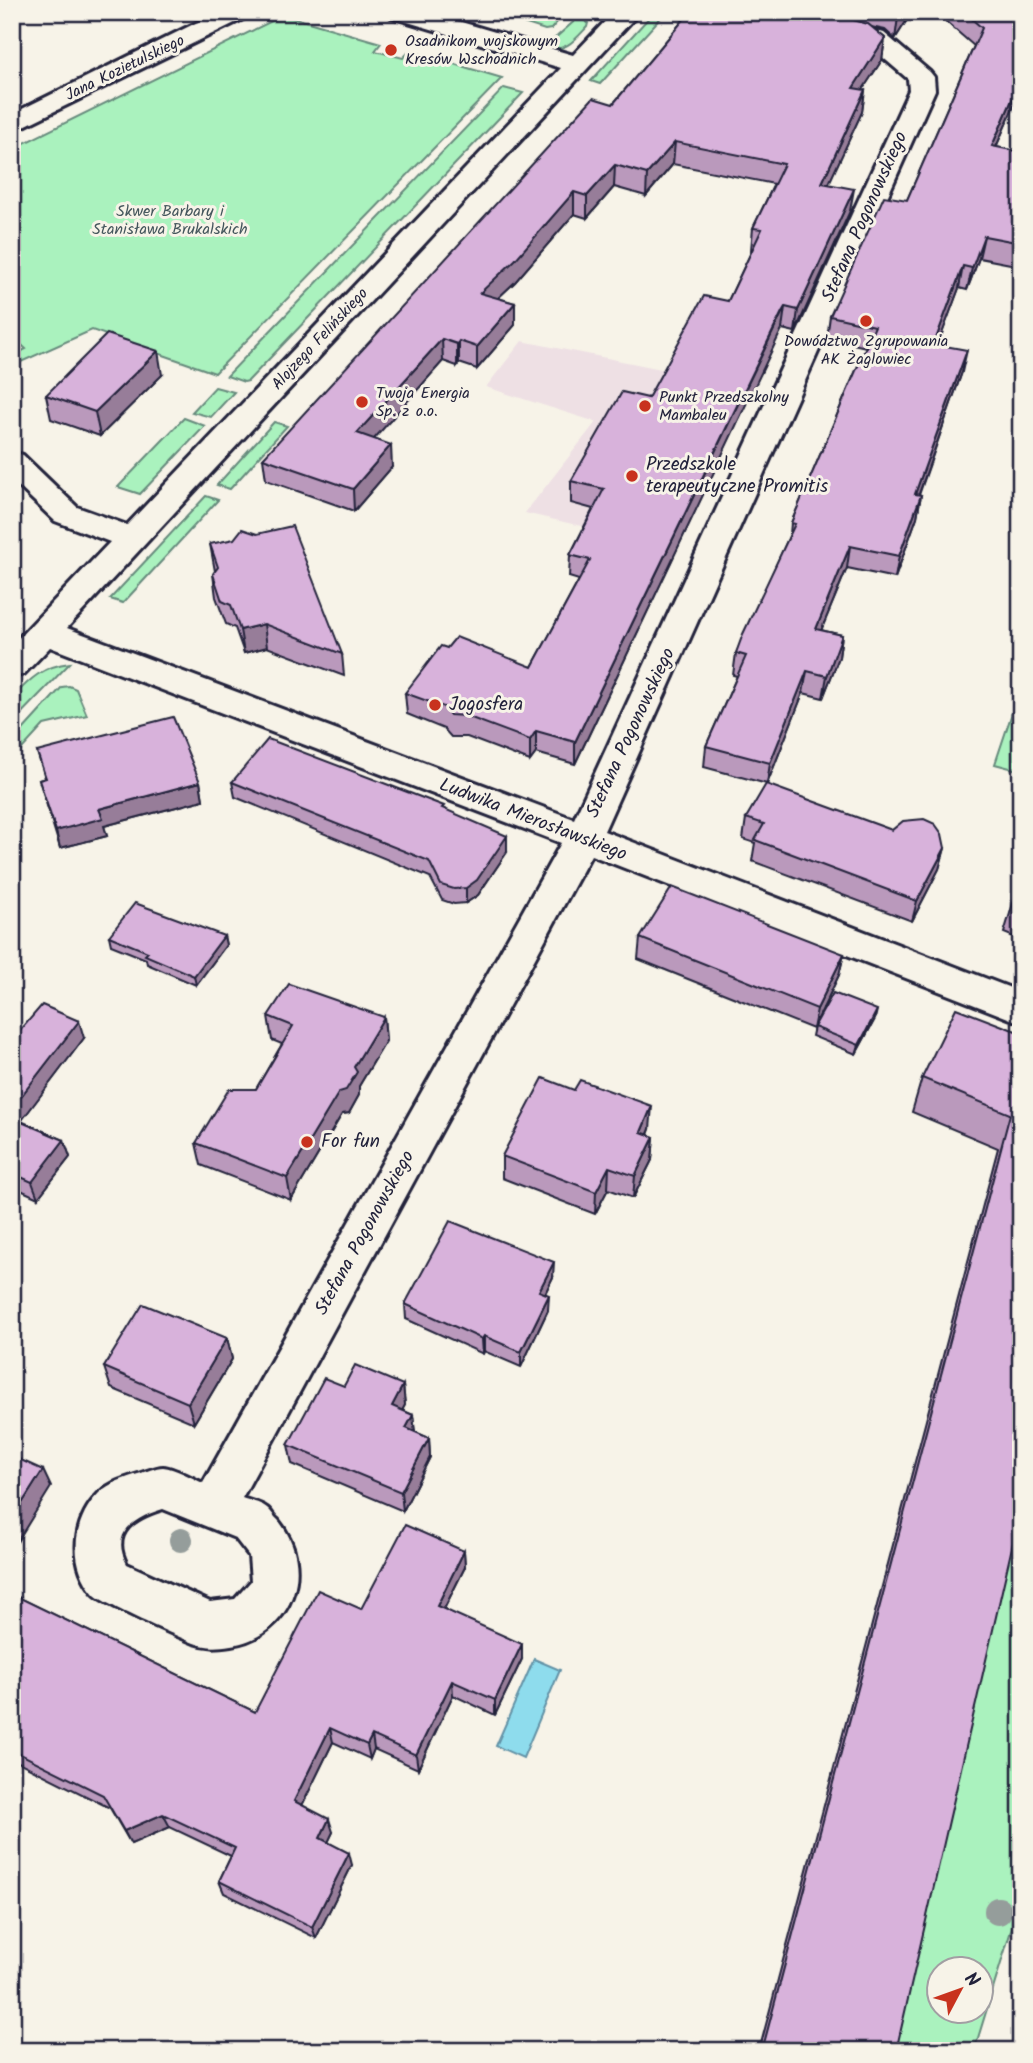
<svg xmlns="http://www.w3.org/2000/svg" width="1033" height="2063" viewBox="0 0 1033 2063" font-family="Kalam,sans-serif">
<rect width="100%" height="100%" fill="#f7f3e8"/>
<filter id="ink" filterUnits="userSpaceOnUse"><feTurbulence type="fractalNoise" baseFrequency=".0143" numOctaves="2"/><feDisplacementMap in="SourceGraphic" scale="14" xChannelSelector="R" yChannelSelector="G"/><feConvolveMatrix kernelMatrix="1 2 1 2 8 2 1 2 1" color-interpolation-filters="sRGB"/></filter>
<g filter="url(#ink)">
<polygon fill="#eee0e4" points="522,341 681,373 676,548 525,513 596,422 486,387"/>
<g fill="#aaf2be" stroke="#668a7c" stroke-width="2" fill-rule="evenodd">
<polygon points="489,12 509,12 545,22 555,12 565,13 551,29 545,30"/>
<polygon points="654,12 666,12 600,84 591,81"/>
<polygon points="284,15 381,43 375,51 403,58 410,51 502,78 215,373 92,330 12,366 12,356 26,349 12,336 12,149"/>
<path d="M579,17L588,23L587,27C574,41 566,52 544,48Z"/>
<polygon points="504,88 523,93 248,381 244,382 227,376"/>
<polygon points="215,387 234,392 211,417 192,412"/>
<polygon points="184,418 205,426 140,494 118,487"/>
<polygon points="274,422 287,426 230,489 217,485"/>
<polygon points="206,496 218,500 123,603 110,599"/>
<path d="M70,663L12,723V698C30,679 43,666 70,663Z"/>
<polygon points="69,686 76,689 87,715 44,725 12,760 12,742 62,687"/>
<polygon points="1017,698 1021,699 1021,771 995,764"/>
<path d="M1021,1498V1898L974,2051H893ZM939,1968H981V2010H939Z"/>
</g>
<polygon fill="#8edced" stroke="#6392a6" stroke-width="2" points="534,1659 560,1670 523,1758 496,1746"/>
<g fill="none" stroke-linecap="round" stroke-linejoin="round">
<g stroke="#22223b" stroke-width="6">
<g id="minor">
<polygon points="218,12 250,12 247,17 12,132 12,114"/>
<path d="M388,12H427L573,55L614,12H640L67,628L574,819L909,90L908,79L866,43L769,17L766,12H807L884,33L930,72L934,77L935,90L604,831L1021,992V1023L591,855L242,1498C250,1501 261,1503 267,1508C271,1511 274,1517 278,1520C317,1567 292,1636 231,1645C217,1647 208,1648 194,1643C179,1637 101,1603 94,1594C68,1564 72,1520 99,1493C109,1483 125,1478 138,1474C145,1472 156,1467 163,1467C175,1468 192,1478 203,1483L561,843L50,647L24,674L12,678V645L110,542L55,521L12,480V452L23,455L77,507L127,525L561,68L391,17ZM163,1509L235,1538L249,1556L251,1581L235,1599L210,1602L127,1564C109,1532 136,1517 163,1509Z"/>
</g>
</g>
<use href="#minor" fill="#f7f3e8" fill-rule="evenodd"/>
</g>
<g fill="#959d9b">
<circle cx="181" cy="1540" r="12"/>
<circle cx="998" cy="1911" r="14"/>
</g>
<g fill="#ba99bc" stroke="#22223b" stroke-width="2">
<polygon points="690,12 912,12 895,39 885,30 871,27 885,38 882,60 863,89 865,90 862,112 828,184 850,211 795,332 782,329 779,334 575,764 536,753 530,761 467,737 451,737 444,729 407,714 405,693 447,648 532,667 579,580 569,577 570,555 593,509 571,503 571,481 648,398 728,301 752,250 751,250 753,228 774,184 673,164 646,196 614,187 587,218 574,214 515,282 498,298 515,303 515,325 477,369 459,363 457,366 443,361 373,439 392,467 354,511 266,480 263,458 613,104"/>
<polygon points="935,12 1021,12 1021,94 1019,94 996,147 1021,152 1021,266 979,258 967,290 959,288 938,344 962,372 919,495 921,495 917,517 895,578 847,568 821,630 842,635 839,657 823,698 803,693 767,784 704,767 706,746 737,676 733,675 736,653 790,534 791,523 866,347 827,338 830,316 907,200 974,46"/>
<polygon points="162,375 100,436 51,419 46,395"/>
<polygon points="210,544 342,654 344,676 267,647 244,653 235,628 226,624 216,597 213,574 215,571"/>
<polygon points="37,752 200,782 203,800 104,826 107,836 60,848 39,780 45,778"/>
<polygon points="232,782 444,809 507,852 478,895 466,903 454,904 442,900 430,877 235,797"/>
<polygon points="746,818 892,830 945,848 939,869 912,921 752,861 755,843 743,839"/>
<polygon points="1021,887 1021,940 1004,933 1015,897"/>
<polygon points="109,936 224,936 226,945 196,985 147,964 146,959 111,945"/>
<polygon points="640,938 844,954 839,975 813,1029 638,959"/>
<polygon points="268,1016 384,1017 386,1041 359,1086 359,1095 349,1113 342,1114 291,1200 201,1165 196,1143 256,1089 282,1044 272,1040"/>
<polygon points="875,1019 856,1054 812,1036 814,1027"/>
<polygon points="1021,1033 896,2051 759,2051 998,1148 912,1112 922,1078"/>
<polygon points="84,1038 21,1121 64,1140 70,1157 38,1198 12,1186 12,1040"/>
<polygon points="650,1129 648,1135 654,1137 652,1160 633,1198 608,1189 595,1214 502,1178 502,1156"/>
<polygon points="553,1277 545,1293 548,1310 521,1367 484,1351 483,1354 406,1319 405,1304"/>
<polygon points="227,1338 232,1359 194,1423 111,1388 104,1367"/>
<polygon points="403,1385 405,1405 402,1410 413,1415 415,1432 429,1438 430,1457 403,1511 292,1464 288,1445 344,1386"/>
<polygon points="464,1551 465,1567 444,1609 522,1659 495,1715 453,1695 418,1769 374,1749 370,1759 333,1742 302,1805 333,1832 328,1842 352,1865 316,1938 224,1893 219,1881 231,1856 170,1827 131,1844 110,1808 12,1759 12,1594 255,1712 361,1609"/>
</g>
<g fill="#977d99" stroke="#22223b" stroke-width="2">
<polygon points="902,12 912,12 895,39 898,17"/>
<polygon points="885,38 882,60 850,109 853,88"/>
<polygon points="1021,79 1019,94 987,168 992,146"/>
<polygon points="865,90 862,112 819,205 822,183"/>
<polygon points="675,142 673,164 646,196 647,174"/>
<polygon points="615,165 614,187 587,218 587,196"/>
<polygon points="854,189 850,211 795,332 798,310"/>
<polygon points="574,192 574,214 515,282 480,315 480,293"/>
<polygon points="984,236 979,258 967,290 972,268"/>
<polygon points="963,266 959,288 930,366 934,344"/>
<polygon points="515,303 515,325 477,369 477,347"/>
<polygon points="785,307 782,329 575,764 575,742"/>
<polygon points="442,339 443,361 359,456 357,433"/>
<polygon points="459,341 459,363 457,366 457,344"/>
<polygon points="967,350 962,372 911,516 915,494"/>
<polygon points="158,351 162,375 100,436 95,412"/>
<polygon points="391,445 392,467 354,511 353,489"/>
<polygon points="921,495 917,517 895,578 899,556"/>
<polygon points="850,546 847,568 813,650 816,629"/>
<polygon points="264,624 267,647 244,653 240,630"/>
<polygon points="842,635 839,657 823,698 827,676"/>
<polygon points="807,671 803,693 767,784 770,763"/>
<polygon points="536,731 536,753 530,761 530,740"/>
<polygon points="200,782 203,800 104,826 107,836 60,848 56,831 99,809"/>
<polygon points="507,836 507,852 478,895 466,903 466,888"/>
<polygon points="945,848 939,869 912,921 917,901"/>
<polygon points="12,864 21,891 12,901"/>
<polygon points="224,936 226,945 196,985 194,976"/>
<polygon points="844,954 839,975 813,1029 817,1009"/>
<polygon points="877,1010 875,1019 856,1054 859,1045"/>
<polygon points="384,1017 386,1041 359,1086 359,1095 349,1113 342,1114 291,1200 287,1178"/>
<polygon points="79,1021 84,1038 13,1132 12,1108"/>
<polygon points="652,1106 650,1129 639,1155 641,1132"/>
<polygon points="654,1137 652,1160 633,1198 635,1176"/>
<polygon points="64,1140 70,1157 38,1198 32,1182"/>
<polygon points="609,1167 608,1189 595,1214 596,1192"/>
<polygon points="554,1262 553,1277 539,1306 539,1291"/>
<polygon points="549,1295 548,1310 521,1367 521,1352"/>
<polygon points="484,1336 484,1351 483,1354 482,1339"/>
<polygon points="227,1338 232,1359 194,1423 188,1403"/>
<polygon points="403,1385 405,1405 394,1426 392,1406"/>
<polygon points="413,1415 415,1435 406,1428"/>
<polygon points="429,1438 430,1457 403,1511 401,1492"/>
<polygon points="43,1470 51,1487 12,1550 12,1519"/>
<polygon points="464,1551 465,1567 438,1621 437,1606"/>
<polygon points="522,1644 522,1659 495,1715 495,1700"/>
<polygon points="452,1681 453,1695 418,1769 416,1755"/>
<polygon points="330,1728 333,1742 298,1814 294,1801"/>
<polygon points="372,1735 374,1749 370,1759 367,1745"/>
<polygon points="163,1814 170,1827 131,1844 124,1831"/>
<polygon points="329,1819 333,1832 324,1851 320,1838"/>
<polygon points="349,1853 352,1865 316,1938 312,1927"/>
</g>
<g fill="#d8b2db" stroke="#22223b" stroke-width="2">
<polygon points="690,12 824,12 868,24 885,38 853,88 865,90 822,183 854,189 798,310 785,307 782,312 575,742 536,731 530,740 466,716 450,715 444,707 405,693 441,646 447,648 456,637 532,667 590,560 570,555 604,489 571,481 622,392 648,398 704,296 728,301 762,229 753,228 784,164 675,142 647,174 615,165 587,196 574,192 515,260 480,293 515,303 477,347 459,341 457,344 442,339 357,433 391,445 353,489 263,458 593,98 613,104"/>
<polygon points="892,12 902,12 898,17"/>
<polygon points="964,12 1021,12 1021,79 992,146 1021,152 1021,243 984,236 972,268 963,266 934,344 967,350 915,494 921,495 899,556 850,546 816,629 842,635 827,676 807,671 770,763 706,746 746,656 736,653 743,634 795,524 791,523 875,326 830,316 884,196 907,200 982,28"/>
<polygon points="107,334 158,351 95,412 46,395"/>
<polygon points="292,526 342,654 264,624 240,630 231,605 222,601 213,574 218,567 210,544 234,539 242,529 257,534"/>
<polygon points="173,717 200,782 99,809 103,818 56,831 39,780 46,778 37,752"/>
<polygon points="268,739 444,806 442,808 507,836 477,880 466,888 454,889 441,885 429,861 232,782"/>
<polygon points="766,784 892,830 903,821 924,819 935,824 942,834 945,848 917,901 755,840 764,824 746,818"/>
<polygon points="672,887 844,954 817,1009 640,938"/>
<polygon points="1021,887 1021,900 1015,897"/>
<polygon points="135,903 224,936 194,976 145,955 148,952 109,936"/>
<polygon points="289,984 384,1017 354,1067 357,1072 346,1090 339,1092 287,1178 196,1143 229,1089 256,1089 293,1026 268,1016"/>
<polygon points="833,993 877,1010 859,1045 814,1027"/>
<polygon points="42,1005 79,1021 12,1108 12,1040"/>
<polygon points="956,1008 1021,1033 1021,1508 896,2051 762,2051 1010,1114 922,1078"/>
<polygon points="543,1078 574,1090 580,1080 652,1106 641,1132 654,1137 635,1176 609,1167 596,1192 502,1156"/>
<polygon points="12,1118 64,1140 32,1182 12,1173"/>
<polygon points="450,1221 554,1262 539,1291 549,1295 521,1352 484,1336 482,1339 405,1304"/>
<polygon points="143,1304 227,1338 188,1403 104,1367"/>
<polygon points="355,1365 403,1385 392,1406 413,1415 406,1428 429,1438 401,1492 288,1445 324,1378 344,1386"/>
<polygon points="12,1456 43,1470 12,1519"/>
<polygon points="405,1525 464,1551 437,1606 522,1644 495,1700 452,1681 416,1755 372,1735 367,1745 330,1728 294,1801 329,1819 320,1838 349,1853 312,1927 219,1881 235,1848 163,1814 124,1831 103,1795 12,1750 12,1594 255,1712 318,1590 361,1609"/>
</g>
</g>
<g fill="#c8321e" stroke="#f7f3e8" stroke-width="2.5">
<circle cx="391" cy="50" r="7"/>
<circle cx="866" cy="321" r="7"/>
<circle cx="362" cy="402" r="7"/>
<circle cx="645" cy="406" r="7"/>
<circle cx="632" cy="476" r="7"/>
<circle cx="435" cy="705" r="7"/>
<circle cx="307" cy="1142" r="7"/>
</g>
<g text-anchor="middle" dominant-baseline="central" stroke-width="6" stroke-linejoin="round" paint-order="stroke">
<g font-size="16" fill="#22223b" stroke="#f7f3e8" text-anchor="start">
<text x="405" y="41">Osadnikom wojskowym<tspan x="405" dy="18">Kresów Wschodnich</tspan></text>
<text x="866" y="341" text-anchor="middle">Dowództwo Zgrupowania<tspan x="866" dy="18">AK Żaglowiec</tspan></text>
<text x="376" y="393">Twoja Energia<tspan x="376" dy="18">Sp. z o.o.</tspan></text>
<text x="659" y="397">Punkt Przedszkolny<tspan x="659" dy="18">Mambaleu</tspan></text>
</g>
<g font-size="16" fill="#22223b" stroke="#f7f3e8">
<text transform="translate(125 68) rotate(-26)">Jana Kozietulskiego</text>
<text transform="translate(320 339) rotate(-47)">Alojzego Felińskiego</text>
</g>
<g font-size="16" fill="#44565c" stroke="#f7f3e8">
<text x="170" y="211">Skwer Barbary i<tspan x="170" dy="18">Stanisława Brukalskich</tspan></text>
</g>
<g font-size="19" fill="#22223b" stroke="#f7f3e8">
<text transform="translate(865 217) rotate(-66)">Stefana Pogonowskiego</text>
<text transform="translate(631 733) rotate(-65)">Stefana Pogonowskiego</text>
<text transform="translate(533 820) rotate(21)">Ludwika Mierosławskiego</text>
<text transform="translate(365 1233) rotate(-61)">Stefana Pogonowskiego</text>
</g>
<g font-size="19" fill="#22223b" stroke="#f7f3e8" text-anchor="start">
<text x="646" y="465">Przedszkole<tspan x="646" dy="22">terapeutyczne Promitis</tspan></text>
<text x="449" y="705">Jogosfera</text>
<text x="321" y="1142">For fun</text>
</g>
</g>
<rect width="1033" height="2063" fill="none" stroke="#f7f3e8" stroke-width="42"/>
<rect x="21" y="21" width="991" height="2021" fill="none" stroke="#22223b" stroke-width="2.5" filter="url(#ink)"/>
<g transform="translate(960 1990) rotate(49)"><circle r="33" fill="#f7f3e8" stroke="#a29fa3" stroke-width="2"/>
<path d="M0-5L12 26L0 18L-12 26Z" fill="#c8321e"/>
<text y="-10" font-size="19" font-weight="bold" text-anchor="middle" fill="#22223b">N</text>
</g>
</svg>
